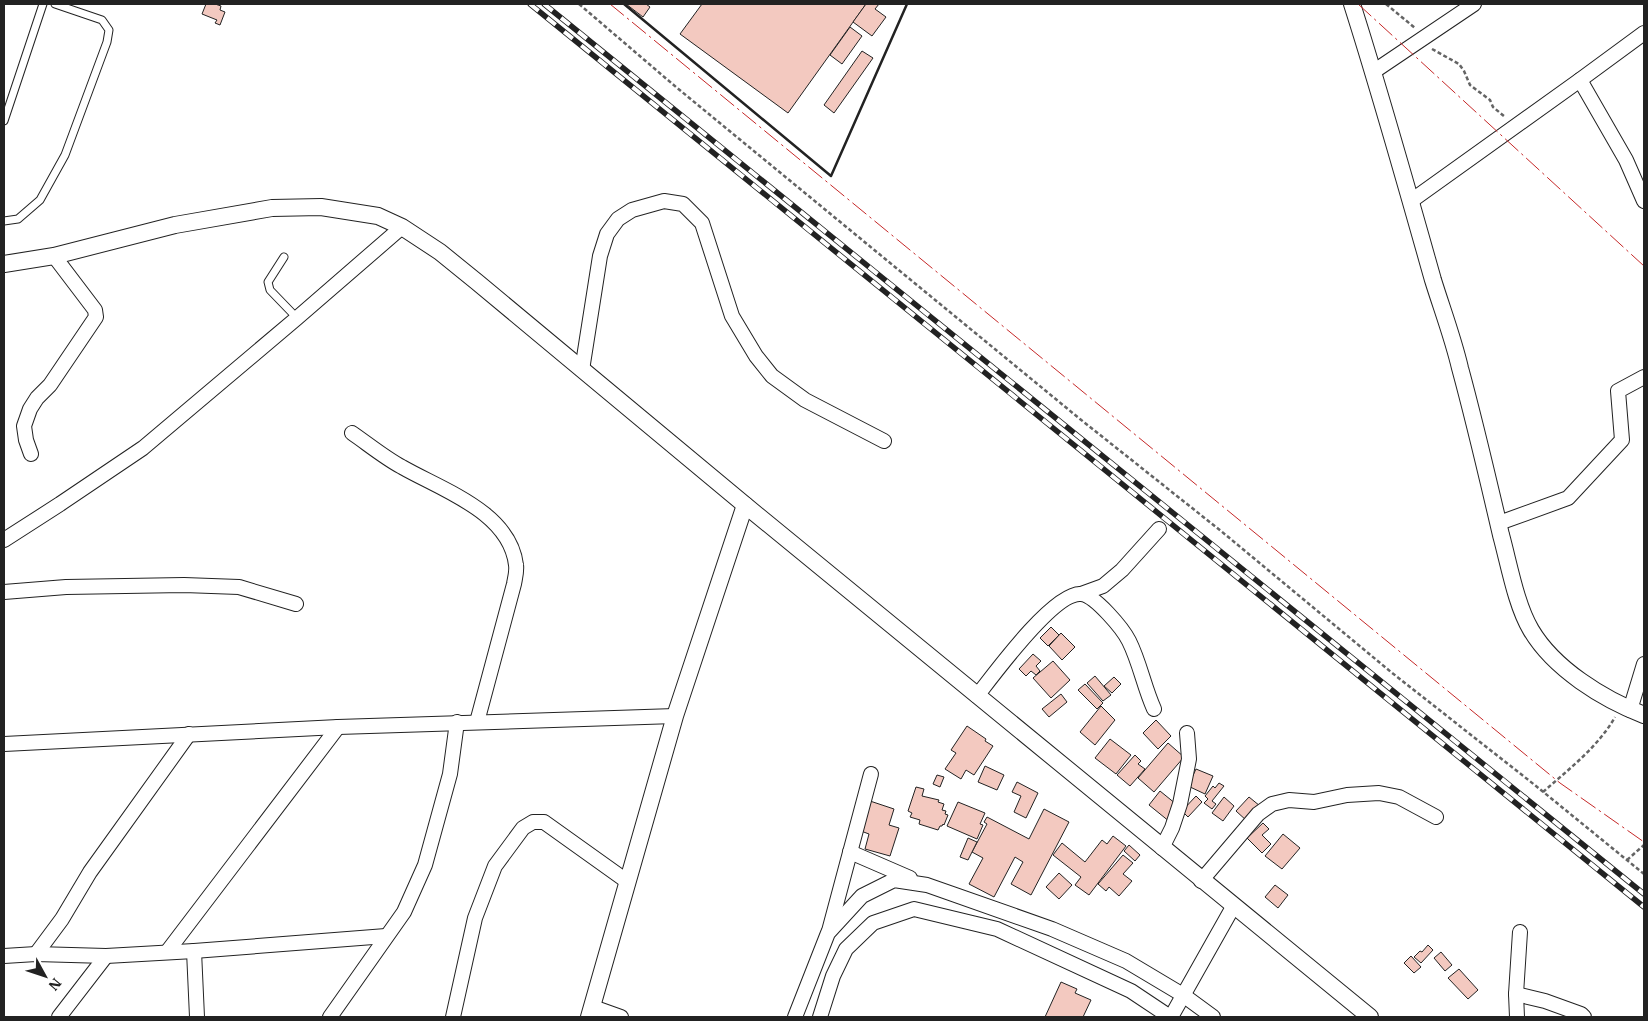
<svg xmlns="http://www.w3.org/2000/svg" width="1648" height="1021" viewBox="0 0 1648 1021" font-family="'IBM Plex Serif',serif">
<rect width="100%" height="100%" fill="#fff"/>
<g fill="#f3c9c0" stroke="#222">
<polygon points="206,4 215,4 221,6 220,10 225,12 220,25 215,23 217,20 202,14"/>
<polygon points="626,4 646,4 650,7 643,17"/>
<polygon points="702,4 866,4 788,113 680,34"/>
<polygon points="866,4 879,4 875,9 886,17 872,36 853,22"/>
<polygon points="850,27 862,36 842,64 830,55"/>
<polygon points="862,51 873,58 834,113 824,105"/>
<polygon points="1051,627 1059,635 1048,646 1040,638"/>
<polygon points="1061,633 1075,647 1062,660 1049,646"/>
<polygon points="1033,654 1041,661 1036,666 1040,671 1036,675 1031,671 1026,676 1019,669"/>
<polygon points="1053,661 1070,680 1051,698 1033,678"/>
<polygon points="1095,676 1111,695 1103,701 1087,683"/>
<polygon points="1114,677 1121,684 1112,693 1104,686"/>
<polygon points="1085,684 1103,703 1097,709 1078,690"/>
<polygon points="1061,694 1067,702 1049,717 1042,709"/>
<polygon points="1101,706 1115,720 1095,745 1080,732"/>
<polygon points="1156,720 1171,736 1158,749 1143,733"/>
<polygon points="967,726 986,739 985,741 993,746 974,775 966,770 961,779 945,769 956,753 951,750"/>
<polygon points="1110,739 1131,755 1116,774 1095,758"/>
<polygon points="1168,743 1184,757 1154,792 1138,778"/>
<polygon points="1135,755 1141,761 1138,764 1145,769 1130,786 1117,775"/>
<polygon points="985,766 1004,775 997,790 978,782"/>
<polygon points="1196,769 1213,776 1205,794 1188,786"/>
<polygon points="937,775 944,777 940,787 933,784"/>
<polygon points="1017,782 1038,793 1026,818 1014,812 1021,796 1012,792"/>
<polygon points="1219,783 1224,786 1212,801 1216,804 1212,809 1204,803 1208,799 1205,796 1213,786 1215,788"/>
<polygon points="916,787 924,789 922,796 939,800 938,802 944,804 942,810 946,811 945,814 948,815 944,825 943,824 942,826 940,826 938,830 919,824 920,820 910,817 912,813 908,811"/>
<polygon points="1160,791 1176,804 1170,822 1149,805"/>
<polygon points="1196,796 1202,802 1188,817 1182,811"/>
<polygon points="1224,797 1234,806 1223,821 1212,813"/>
<polygon points="1249,797 1260,806 1247,821 1236,811"/>
<polygon points="870,801 894,809 889,825 899,828 890,856 865,849 869,834 861,831"/>
<polygon points="958,802 985,813 980,824 983,825 977,839 947,826"/>
<polygon points="1044,809 1069,822 1031,895 1011,884 1023,862 1015,857 994,897 969,884 983,858 972,852 987,824 984,822 987,817 1029,839"/>
<polygon points="1263,823 1269,829 1262,835 1271,844 1262,853 1247,838"/>
<polygon points="1283,834 1300,848 1282,869 1265,856"/>
<polygon points="1113,836 1126,846 1089,895 1075,885 1081,877 1053,855 1062,843 1085,862 1102,840 1107,844"/>
<polygon points="968,838 977,842 968,860 960,857"/>
<polygon points="1129,845 1140,855 1135,861 1124,851"/>
<polygon points="1123,855 1133,863 1123,874 1132,881 1119,896 1109,887 1106,891 1098,884"/>
<polygon points="1059,873 1072,885 1059,899 1046,887"/>
<polygon points="1275,885 1288,895 1278,908 1265,897"/>
<polygon points="1428,945 1433,950 1421,963 1414,957 1420,951 1422,952"/>
<polygon points="1441,952 1452,965 1445,971 1434,958"/>
<polygon points="1411,956 1421,967 1414,973 1404,963"/>
<polygon points="1459,969 1478,990 1468,999 1448,978"/>
<polygon points="1061,982 1077,989 1075,993 1091,1000 1083,1017 1045,1017"/>
</g>
<g fill="none" stroke-linecap="round" stroke-linejoin="round">
<g stroke="#222" stroke-width="9">
<g id="service">
<polyline points="4,121 43,4"/>
<polyline points="4,221 18,219 40,200 65,155 107,42 109,30 102,20 55,4"/>
<polyline points="284,257 268,282 270,290 297,318"/>
</g>
</g>
<g stroke="#222" stroke-width="16">
<g id="minor">
<polyline points="1373,72 1474,4"/>
<polyline points="1580,80 1626,160 1644,201"/>
<polyline points="1411,201 1580,80 1644,33"/>
<polyline points="582,370 600,256 607,234 618,219 632,210 664,201 683,204 702,223 732,316 756,356 772,376 805,400 884,441"/>
<path d="M352,433C368,444 385,458 402,467C442,490 510,512 516,565C517,571 515,578 514,584L477,722"/>
<polyline points="31,454 26,440 24,426 30,409 37,398 50,385 96,317 95,310 54,256"/>
<polyline points="1499,523 1568,498 1622,440 1618,391 1644,377"/>
<polyline points="4,540 60,504 143,448 297,318 402,227"/>
<polyline points="4,592 66,587 184,585 239,587 296,604"/>
<polyline points="1081,594 1103,586 1122,570 1159,529"/>
<path d="M977,696C994,674 1054,592 1081,594C1095,595 1123,629 1129,641C1140,663 1144,687 1154,709"/>
<polyline points="1630,710 1644,664"/>
<polyline points="4,744 338,727 675,716"/>
<polyline points="1162,848 1172,828 1180,804 1189,759 1187,733"/>
<polyline points="850,852 910,878"/>
<polyline points="1201,881 1258,814 1272,804 1289,800 1314,802 1347,795 1379,793 1399,797 1436,817"/>
<polyline points="829,931 871,774"/>
<polyline points="194,951 197,1017"/>
<polyline points="167,952 338,727"/>
<polyline points="36,954 62,919 90,872 189,734"/>
<polyline points="4,956 36,954 106,956 194,951 386,936"/>
<polyline points="1516,994 1545,1001 1581,1014 1584,1017"/>
<polyline points="593,1007 621,1017"/>
<polyline points="59,1017 106,956"/>
<polyline points="330,1017 404,912 425,865 450,774 457,722"/>
<polyline points="453,1017 475,918 495,866 523,828 533,822 544,822 628,882"/>
<polyline points="795,1017 828,933 862,896 894,880 927,885 1052,929 1126,961 1183,995 1213,1017"/>
<polyline points="820,1017 833,976 846,949 873,923 914,909 997,929 1131,991 1170,1017"/>
<polyline points="1171,1017 1233,907"/>
<polyline points="1517,1017 1516,994 1520,932"/>
</g>
</g>
<g stroke="#222" stroke-width="18">
<g id="tertiary">
<path d="M1352,4C1381,95 1407,188 1433,280C1442,309 1453,338 1460,368C1475,423 1488,479 1501,535C1509,564 1516,605 1531,630C1554,669 1603,699 1644,715"/>
<polyline points="4,264 54,256 175,225 272,208 321,207 378,216 402,227 440,252 477,282 745,505 1370,1017"/>
<polyline points="589,1017 675,716 745,505"/>
</g>
</g>
<g stroke="#646464" stroke-width="2.5" stroke-dasharray="4 2.5" stroke-linecap="butt">
<polyline points="579,4 676,87 1080,419 1221,531 1391,672 1536,786 1644,874"/>
<polyline points="1386,4 1415,28"/>
<polyline points="1432,49 1459,64 1464,71 1470,85 1490,100 1493,107 1505,117"/>
<path d="M1543,792C1569,769 1598,747 1615,717"/>
<polyline points="1627,860 1644,845"/>
</g>
<use href="#service" stroke="#fff" stroke-width="7"/>
<use href="#minor" stroke="#fff" stroke-width="14"/>
<use href="#tertiary" stroke="#fff" stroke-width="16"/>
<g stroke="#222" stroke-width="5.5">
<g id="rail">
<polyline points="530,4 1644,907"/>
<polyline points="544,4 1644,894"/>
</g>
</g>
<use href="#rail" stroke="#fff" stroke-width="4" stroke-dasharray="11" stroke-linecap="butt"/>
<polyline stroke="#222" stroke-width="2.5" points="624,4 831,176 907,4"/>
<g stroke="#c62828" stroke-width="1" stroke-dasharray="18 4 2.5 4" stroke-linecap="butt">
<polyline points="610,4 1560,783 1644,842"/>
<polyline points="1358,4 1644,266"/>
</g>
</g>
<rect width="1648" height="1021" fill="none" stroke="#222222" stroke-width="10"/>
<g transform="translate(45 976) rotate(130)" stroke="#ffffff" stroke-width="4" paint-order="stroke">
<path d="M0-4L9 19L0 12L-9 19Z" fill="#222222"/>
<text y="-8" font-size="14" font-weight="bold" text-anchor="middle" fill="#222222">N</text>
</g>
</svg>
